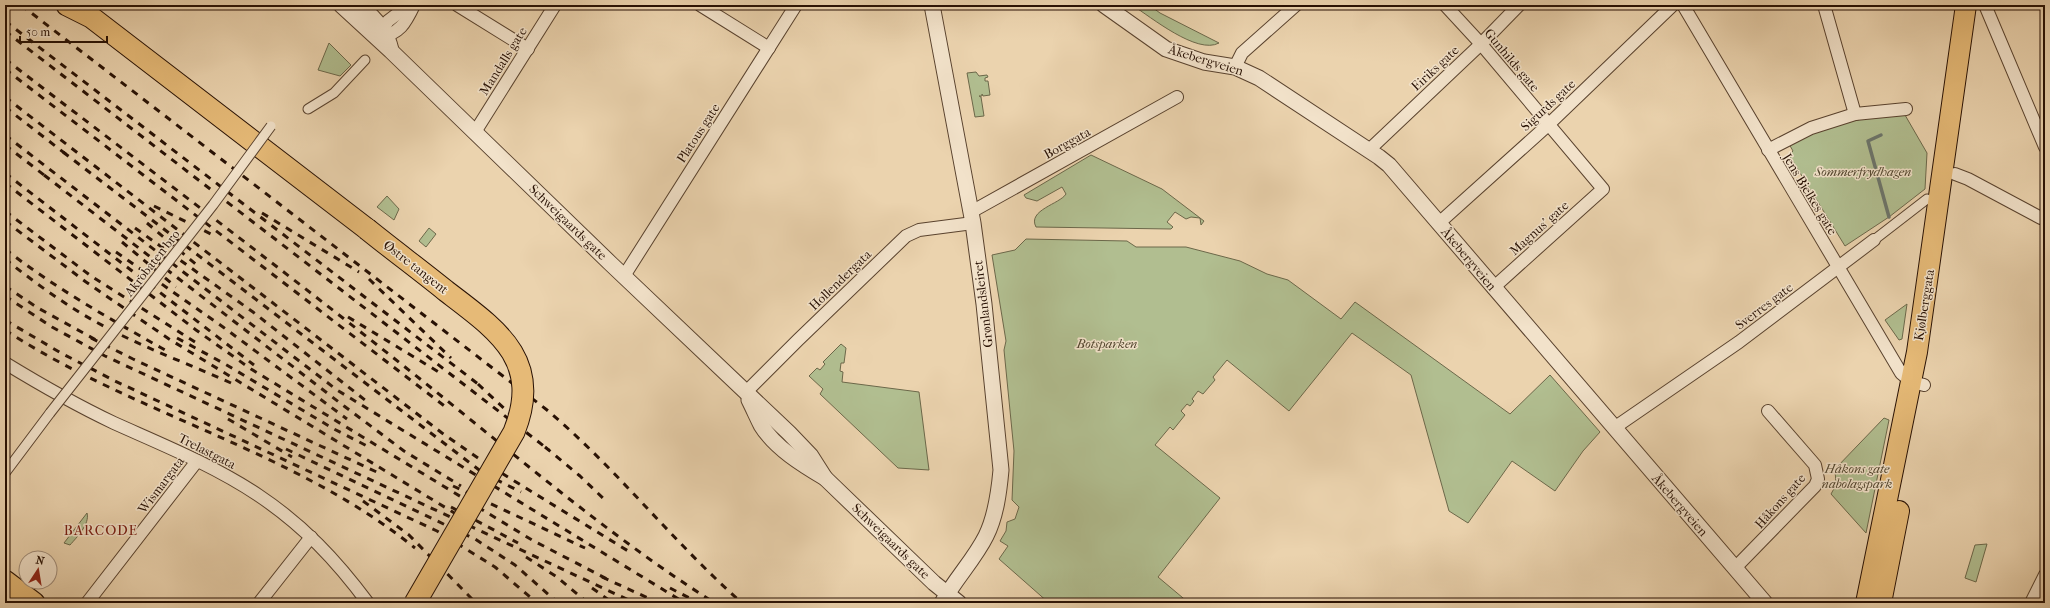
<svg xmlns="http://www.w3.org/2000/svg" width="2050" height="608" viewBox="0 0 2050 608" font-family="'IM FELL French Canon',serif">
<rect width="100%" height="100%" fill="#ebd3ae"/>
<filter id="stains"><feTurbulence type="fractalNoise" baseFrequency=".005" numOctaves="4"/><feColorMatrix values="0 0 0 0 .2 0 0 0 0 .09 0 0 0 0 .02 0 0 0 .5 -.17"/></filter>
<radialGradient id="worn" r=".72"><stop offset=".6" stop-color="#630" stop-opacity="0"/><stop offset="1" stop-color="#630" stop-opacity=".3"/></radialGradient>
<g fill="#b1be90" stroke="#6c684a">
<path d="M1132,5H1149L1160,13L1219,43C1197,55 1151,17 1132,5Z"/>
<polygon points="329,43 351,65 340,76 318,70"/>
<polygon points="976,72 979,76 987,75 988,77 985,78 985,81 988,81 990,95 983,96 982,94 982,96 979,96 981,97 984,116 975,117 967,73"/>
<polygon points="1905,115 1927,153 1925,189 1889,217 1845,246 1789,155 1793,151 1789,144 1815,132 1855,119"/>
<path d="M1091,155L1162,189L1204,221L1201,225L1200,218L1191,217L1186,219L1175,212L1167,222L1173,227L1171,229L1036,227C1027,210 1060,204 1066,194L1062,187L1037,201L1026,198L1024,195Z"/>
<polygon points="387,196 399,209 394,220 377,207"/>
<polygon points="429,228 436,234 426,247 419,241"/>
<polygon points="1026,239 1127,241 1136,247 1186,247 1240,261 1267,274 1288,280 1341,319 1355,302 1510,414 1550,375 1600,432 1583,451 1555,491 1512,461 1468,523 1449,511 1411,375 1352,333 1289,411 1227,360 1213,377 1215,380 1203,394 1198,391 1192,399 1194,401 1190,406 1187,404 1181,411 1185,415 1173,430 1170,427 1155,445 1220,498 1158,577 1189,603 1049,603 999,559 1008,546 1000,541 1006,531 1007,522 1015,519 1019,507 1012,500 1014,451 1004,350 1006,341 992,255 1015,250"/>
<polygon points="1907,304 1902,339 1899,340 1885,320"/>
<polygon points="841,344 846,348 844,363 841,363 840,371 843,372 842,382 919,392 929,470 898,468 820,394 823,389 809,376 817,368 820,370 825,364 823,362"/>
<polygon points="1884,418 1889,420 1866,533 1831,494 1836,485 1835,469"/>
<path d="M87,513C90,524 77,537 70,545L64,543Z"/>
<polygon points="1987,544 1976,582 1965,578 1975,545"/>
</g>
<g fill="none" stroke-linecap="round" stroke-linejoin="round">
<polyline stroke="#6c756b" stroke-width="3.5" points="1881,135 1868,141 1889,217"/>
<g stroke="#59422e" stroke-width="11">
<g id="pedestrian">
<polyline points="308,109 334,93 365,60"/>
<polyline points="1874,240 1927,199"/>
<polyline points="5,473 50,413"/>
</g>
</g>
<g stroke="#59422e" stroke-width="14">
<g id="minor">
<polyline points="457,5 528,49"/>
<polyline points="700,5 769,48"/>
<polyline points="1445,5 1481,44 1603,189 1493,288"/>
<polyline points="1683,5 1901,373 1912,382 1924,385"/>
<polyline points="1824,5 1855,114"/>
<polyline points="1985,5 2045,147"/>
<polyline points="378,36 388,21 409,5"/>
<path d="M379,38C400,33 405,24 414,5"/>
<polyline points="1235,67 1242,53 1296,5"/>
<polyline points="475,132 555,5"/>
<polyline points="1369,150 1481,44 1519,5"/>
<polyline points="1768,150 1811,128 1855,114 1906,109"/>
<polyline points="1955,174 1968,179 2041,218"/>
<polyline points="971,212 1177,97"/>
<polyline points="1439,223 1548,125 1673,5"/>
<polyline points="624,276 796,5"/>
<path d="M5,363C41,385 76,405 114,423C163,445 213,465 258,495C303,525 336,560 368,603"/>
<polyline points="746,392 798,340 906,236 919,230 973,223"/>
<polyline points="1614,428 1739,342 1874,240"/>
<polyline points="1735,568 1815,486 1818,479 1815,465 1768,411"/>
<polyline points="87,603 197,461"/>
<polyline points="259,603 311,537"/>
<polyline points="2031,603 2045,575"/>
</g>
</g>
<g stroke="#59422e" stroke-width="17">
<g id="tertiary">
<polyline points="341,5 391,51 611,264 789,433 811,456 825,478"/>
<path d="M361,5C376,21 386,28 391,50"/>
<path d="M932,5L973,223L984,304L1001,470C999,492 996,516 986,536C974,560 955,579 942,603"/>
<polyline points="1104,5 1166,49 1204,62 1235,67 1259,78 1379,157 1389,165 1765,603"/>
<path d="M749,400C753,408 757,417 761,425C775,448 803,465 825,478L934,583L959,603"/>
</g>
</g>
<g stroke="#281104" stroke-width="22">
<g id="primary">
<polyline points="1866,603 1917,352 1966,5"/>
<polyline points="1881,603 1899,511"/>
</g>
</g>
<g stroke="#281104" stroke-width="23">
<g id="trunk">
<polyline points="67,5 91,17 367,229"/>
<polyline points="5,581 34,603"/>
</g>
</g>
<use href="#pedestrian" stroke="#f2e2ca" stroke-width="9"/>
<use href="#minor" stroke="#f2e2ca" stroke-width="12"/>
<use href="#tertiary" stroke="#f2e2ca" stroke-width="15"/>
<use href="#primary" stroke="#e6ba77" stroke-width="20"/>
<use href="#trunk" stroke="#e6ba77" stroke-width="21"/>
<polyline stroke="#281104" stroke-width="1" points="5,597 12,603"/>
<g stroke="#281104" stroke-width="3" stroke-dasharray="7 7" stroke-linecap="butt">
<path d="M21,5L547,410C617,469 673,542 742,603"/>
<polyline points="5,21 482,387"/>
<polyline points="5,31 549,450"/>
<path d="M5,59C138,161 273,262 405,367C505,446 602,531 710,600"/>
<polyline points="5,69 447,408"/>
<polyline points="5,97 442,433 494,469"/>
<polyline points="5,107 67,155"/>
<polyline points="5,135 337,390 685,603"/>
<polyline points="5,145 48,178"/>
<polyline points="63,152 487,476"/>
<polyline points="5,173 254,365"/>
<polyline points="44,175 344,406 404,451 461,486"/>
<polyline points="5,183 196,330 251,369 532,540 607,579"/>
<polyline points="154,206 215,236"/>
<polyline points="5,211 91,276 198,344"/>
<polyline points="262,213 359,272"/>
<polyline points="5,221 86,282 169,339 456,514"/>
<polyline points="147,223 198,266"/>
<polyline points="135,228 253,312 365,400"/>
<polyline points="122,242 176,287"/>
<path d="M5,249C55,288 110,319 165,350"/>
<polyline points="116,252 223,327 347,419"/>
<path d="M5,259C34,282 65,305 98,323C141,347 187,363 231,383"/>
<polyline points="369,279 451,358"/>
<polyline points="5,286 38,308 96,340"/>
<polyline points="5,296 52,327 105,356 635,603"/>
<polyline points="348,317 442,374"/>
<polyline points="5,320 61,353 115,381 437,531 495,567 537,603"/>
<path d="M5,330C135,415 294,450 415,548"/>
<polyline points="91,338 133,359 381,474"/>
<polyline points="177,338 225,364 334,429 371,448"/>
<polyline points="478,384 509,413"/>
<polyline points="228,419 292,457"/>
<polyline points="545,447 580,476 606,501"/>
<polyline points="286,449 475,539 515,565 558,603"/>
<polyline points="490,466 633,554"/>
<polyline points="483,473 521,492"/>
<polyline points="453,486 585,548"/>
<polyline points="363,501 409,535 474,601"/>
<polyline points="451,507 518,543"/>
<polyline points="526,557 557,577 588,603"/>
<polyline points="602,577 659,603"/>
<polyline points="592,588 613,603"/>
<polyline points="670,588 699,603"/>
</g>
<g stroke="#59422e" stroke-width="11" stroke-linecap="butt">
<polyline id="pedestrian-bridge" points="50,413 213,205 271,126"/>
</g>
<g stroke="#281104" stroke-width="23" stroke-linecap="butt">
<path id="trunk-bridge" d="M367,229C393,250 420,270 446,291C497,330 543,360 514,432L415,603"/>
</g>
<use href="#pedestrian-bridge" stroke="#f2e2ca" stroke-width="9"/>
<use href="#trunk-bridge" stroke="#e6ba77" stroke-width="21"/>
</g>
<g text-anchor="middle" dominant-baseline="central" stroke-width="3" stroke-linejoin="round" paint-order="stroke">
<g font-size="13" fill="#281104" stroke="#f2e2ca">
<text transform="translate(1206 60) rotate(17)">Åkebergveien</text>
<text transform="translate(1512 60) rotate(50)">Gunhilds gate</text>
<text transform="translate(503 61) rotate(-58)">Mandalls gate</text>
<text transform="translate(1435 68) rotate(-43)">Eiriks gate</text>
<text transform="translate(1548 105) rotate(-43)">Sigurds gate</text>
<text transform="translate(698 133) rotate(-57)">Platous gate</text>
<text transform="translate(1067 143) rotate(-29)">Borggata</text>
<text transform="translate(1810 194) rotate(59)">Jens Bjelkes gate</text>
<text transform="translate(568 222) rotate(44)">Schweigaards gate</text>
<text transform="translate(1539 228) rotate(-42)">Magnus’ gate</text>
<text transform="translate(1469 259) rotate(50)">Åkebergveien</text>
<text transform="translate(152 263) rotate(-52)">Akrobaten bro</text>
<text transform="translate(416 267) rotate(38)">Østre tangent</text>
<text transform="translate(840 280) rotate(-44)">Hollendergata</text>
<text transform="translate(983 304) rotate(-97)">Grønlandsleiret</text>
<text transform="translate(1924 305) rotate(-81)">Kjølberggata</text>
<text transform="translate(1764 306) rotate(-37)">Sverres gate</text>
<text transform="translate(207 451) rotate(27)">Trelastgata</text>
<text transform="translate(161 485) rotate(-53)">Wismargata</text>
<text transform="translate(1780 501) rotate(-48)">Håkons gate</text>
<text transform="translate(1680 505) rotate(49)">Åkebergveien</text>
<text transform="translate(891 541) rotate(44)">Schweigaards gate</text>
</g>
<g font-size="13" font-style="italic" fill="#51452e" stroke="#f2e2ca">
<text x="1863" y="171">Sommerfrydhagen</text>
<text x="1107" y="343">Botsparken</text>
<text x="1857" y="468">Håkons gate<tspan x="1857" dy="15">nabolagspark</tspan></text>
</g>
<g font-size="14" letter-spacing="1" fill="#7a1f14" stroke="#f2e2ca">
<text x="101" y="530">BARCODE</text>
</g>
</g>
<rect width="2050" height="608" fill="none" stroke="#ebd3ae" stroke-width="20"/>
<rect x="6" y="6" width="2038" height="596" fill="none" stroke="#281104" stroke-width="2"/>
<rect x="10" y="10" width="2030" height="588" fill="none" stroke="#281104"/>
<g transform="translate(38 570) rotate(12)"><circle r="19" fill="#f2e2ca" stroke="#a18e7b"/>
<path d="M0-3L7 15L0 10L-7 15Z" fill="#8f2418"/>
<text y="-6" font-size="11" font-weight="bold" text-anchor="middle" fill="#281104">N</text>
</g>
<path d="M20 36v6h87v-6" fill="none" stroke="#281104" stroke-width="2"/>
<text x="26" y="36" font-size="12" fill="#281104" stroke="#f2e2ca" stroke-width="3" paint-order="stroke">50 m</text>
<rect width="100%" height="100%" filter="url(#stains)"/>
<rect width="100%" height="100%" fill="url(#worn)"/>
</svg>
